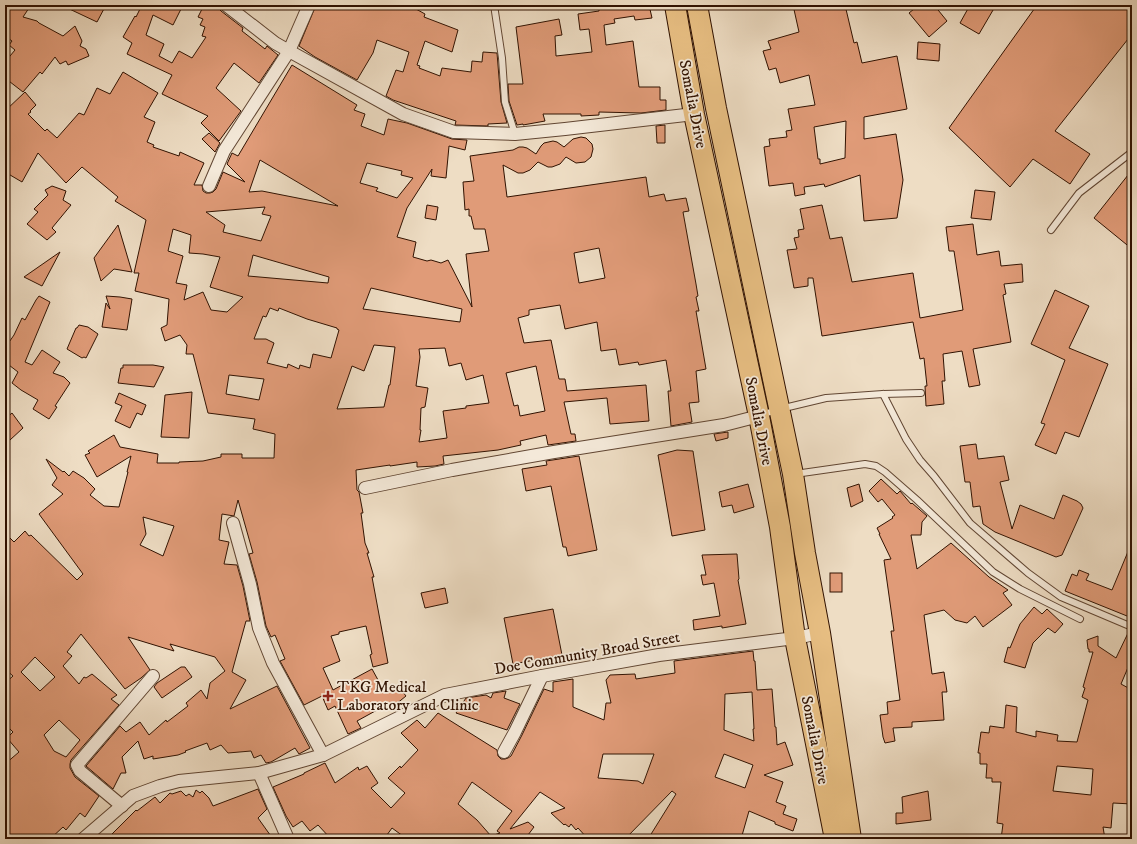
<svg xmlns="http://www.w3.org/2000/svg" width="1137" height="844" viewBox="0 0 1137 844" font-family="'IM FELL DW Pica',serif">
<rect width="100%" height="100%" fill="#eeddc4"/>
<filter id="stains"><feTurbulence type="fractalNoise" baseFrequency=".005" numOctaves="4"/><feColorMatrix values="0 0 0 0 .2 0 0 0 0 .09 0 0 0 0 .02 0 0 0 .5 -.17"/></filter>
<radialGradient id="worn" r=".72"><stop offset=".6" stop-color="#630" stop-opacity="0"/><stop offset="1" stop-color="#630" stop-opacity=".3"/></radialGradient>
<g fill="#e09b78" stroke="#311201" fill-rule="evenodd">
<polygon points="5,5 31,5 23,17 37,21 39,23 63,36 75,26 82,41 80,46 86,49 89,56 68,65 66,61 60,64 55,57 42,74 40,72 23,92 5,78 5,62 15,50 9,45 12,41 5,36"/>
<polygon points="61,5 106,5 97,22"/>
<polygon points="132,5 183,5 173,25 153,15 146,35 164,44 159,56 172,63 179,51 192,58 206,37 202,36 205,27 200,25 203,19 198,17 204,5 215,5 221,11 243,28 242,31 265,49 267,46 278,55 259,83 234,63 216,88 241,111 219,141 201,123 208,116 162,94 172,75 127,54 132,43 123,37 135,16 136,17 140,9"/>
<polygon points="316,5 392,5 416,9 425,14 424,17 458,30 452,52 425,41 417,65 420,66 419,68 440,76 442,68 471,72 472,61 482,62 483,52 497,53 501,102 507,123 488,124 488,126 455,125 456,121 393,100 386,96 396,70 403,72 409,52 377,40 373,53 357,80 315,57 299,46"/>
<polygon points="606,5 649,5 652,18 635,20 634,16 614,19 615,23 604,25 606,45 633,41 639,87 660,87 660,100 666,100 666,110 641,113 599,112 599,115 581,116 581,114 543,114 545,121 523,125 523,124 517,125 509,101 508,84 523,84 516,27 559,19 562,35 555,36 556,56 592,52 589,29 580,30 578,14 599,11 599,8 606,7"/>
<path d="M793,5H845L854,43L857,42L862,63L897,56L907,109L864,117V139L896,134L903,180L897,218L864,221L860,175L825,187L824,184L804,187L805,194L795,196L793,183L769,186L764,147L770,146L769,139L787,137L786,131L792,130L788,109L815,105L809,75L780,83L776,68L769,70L763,51L771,49L768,41L799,32ZM846,121L845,158L820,164V159H818L814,127Z"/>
<polygon points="919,5 934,5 947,21 929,37 909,13"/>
<polygon points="970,5 996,5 979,34 960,23"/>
<polygon points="1037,5 1132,5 1132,34 1055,131 1090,154 1070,184 1033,159 1010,187 949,128"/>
<polygon points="918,42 940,44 939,61 917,59"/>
<path d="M292,65L357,105L354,110L365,114L361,126L384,135L388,119L407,123L452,139L467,140L465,150L449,146L446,178L431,176L432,169L407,208L397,237L416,242L413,257L427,261L431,260L441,263L448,260L472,307L466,254L489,251L485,229H474L471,216H469V209L465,210L463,182L474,181L470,156L513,150L519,147H523L527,148L536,154L541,146L544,143L553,141L557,142L564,147L573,139L581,137L586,138L592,144L593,149L591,157L585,162L576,163L566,157L560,164L552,167H548L538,162L530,170L523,173H518L503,165L507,197L646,177L649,197L664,194L666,201L686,198L689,211L683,212L696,284L698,296L696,297L699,311H696L706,369L696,371L699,402L689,403L692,422L671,426L668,391H671L666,360L639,365L638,362L619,365L616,349L601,351L597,322L565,329L560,305L529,310V315L518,318L524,343L551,340L559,379H565L567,391L646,385L649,421L610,424L607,398L564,402L571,434H575L576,441L548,445L546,435L520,441L521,445L498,450L443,456L444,464L435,466L417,467V462L390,466V465L356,470L357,490L359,492L363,513H361L365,543L369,553H367L374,577H372L388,663L373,667L370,655L372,654L366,626L339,632V634L331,636L340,661L323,668L333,690L372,669L383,689L398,686L406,696L390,709L388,704L357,721L361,728L348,734L335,706L328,710L322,696L304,705L280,661L285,659L275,635L271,637L266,626L257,582L249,554L253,553L238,500L234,516L222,514L219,540L229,542L224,564L237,565L243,586L250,621H246L232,672L246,680L230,709L277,686L310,748L299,754L295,748L271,762L266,763L261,755L254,758L251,751L228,753L221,745L210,750L207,743L185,751L186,752L178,755L153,759V756L144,759L138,741L122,757L126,773H121L113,789L86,766L120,726L126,732L140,722L149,735L166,720L167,722L188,706L186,703L201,690L207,699L210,683L225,671L215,657L170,644L174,651L128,637L150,670L141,678L125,689L81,634L67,652L72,656L63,666L79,684L84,677L86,678L92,674L117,695L111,699L119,705L71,760L70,764V768L75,777L99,796L85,817L80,813L66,830L63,827L50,839H5V764L19,752L7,738L13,732L5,724V683L13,676L5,669V533L14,542L25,531L29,536L31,535L77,580L83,574L39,514L63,494L52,485L57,478L46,459L63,472L64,471L69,476L73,471L84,478L95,489L90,495L104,506L119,507L128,472H127L131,456L97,477L85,455L90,453L88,451L114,435L120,447L158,454L157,463H179V462L203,461L221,457V454H242V458H274L275,434L253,429L255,419L208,413L193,354H186L187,345L180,335L165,341L161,328L167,325L169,299L135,291L139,273H134L146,220L115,201L118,197L82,167L66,183L38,153L22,182L5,172V111L25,92L36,105L30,111L31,112L28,114L45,131L47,129L57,138L79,113L84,115L97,88L110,94L123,72L158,93L144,117L155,122L147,142L154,145L153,147L179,156L180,152L204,163L194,185H202L203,191L206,193H210L213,192L216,189L223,172L245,182L227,164L232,153L238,156ZM260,160L338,206L262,191L249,192ZM367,163L402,171L401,175L413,178L397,198L376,191L378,188L360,183ZM265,207L262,214L271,216L261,241L223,232L225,225L206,212ZM173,229L191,235L189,253L203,254L220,257L210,287L243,297L227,312L211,310L203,292L184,300L187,285L176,283L183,256L168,251ZM599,248L605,278L579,283L574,253ZM253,255L329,277L328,283L248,276ZM371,288L462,309L460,322L363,309ZM270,308L278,311L279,308L307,319L337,328V329L339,330L331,358L313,354L310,368L300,365L299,369L288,364L287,368L267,363L274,343L266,339H254L263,316L266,317ZM374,345L395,347L390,385H389L384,407L337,409L352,366L364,371ZM445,348L449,366L461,363L466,380L483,375L489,403L466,406V408L443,411L447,438L419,442L421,430H420L421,408L425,407L428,388L416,386L420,357L419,349ZM536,366L545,411L520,416L518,405L514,406L506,373ZM229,375L264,379L259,400L226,394ZM143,517L174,526L163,556L140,545L146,534ZM35,657L55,677L40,691L21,672ZM59,720L80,740L66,757L54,751L44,735Z"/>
<polygon points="665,125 665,143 657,143 656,126"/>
<polygon points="209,133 220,143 215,152 202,139"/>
<polygon points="1132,170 1132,249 1094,218"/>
<polygon points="52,186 66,191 63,200 71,205 52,228 56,232 47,240 27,224 38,212 34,209 48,195 45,190"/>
<polygon points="975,190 995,192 991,220 971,218"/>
<polygon points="427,205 438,207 436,220 425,218"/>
<polygon points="822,205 830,239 842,237 852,282 913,273 920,318 963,310 954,251 949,251 946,227 973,224 977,255 999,251 1001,266 1022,264 1023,282 1004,284 1006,294 1003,295 1011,342 973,349 980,385 969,387 962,351 943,354 945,381 942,381 944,404 926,406 925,386 927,386 924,358 920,359 913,322 822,336 813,278 808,278 808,286 794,288 787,250 797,249 794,238 799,237 798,230 804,229 800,209"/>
<polygon points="118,225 132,272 114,269 101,281 94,258"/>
<polygon points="60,252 42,286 24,277"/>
<polygon points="1055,290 1089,306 1069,348 1108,364 1079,437 1065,432 1056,454 1035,445 1045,424 1041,423 1065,360 1031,344"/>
<polygon points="39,296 50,302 25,362 32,365 42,350 60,362 53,373 64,377 70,383 55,406 57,407 49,419 33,409 38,400 21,390 12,383 18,372 5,362 5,348 14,335 22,318 25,320 36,300"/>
<polygon points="106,296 120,297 132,299 127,330 102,327 106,303 110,309"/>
<polygon points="79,325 88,327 98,334 86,358 84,357 82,358 67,349 76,328 77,328"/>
<polygon points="123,365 153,365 164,367 154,387 118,383 121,368 123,368"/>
<polygon points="192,392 189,438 161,437 165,395"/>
<polygon points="119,393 146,405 142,415 137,413 130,428 115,421 122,406 115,403"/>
<polygon points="12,413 23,428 10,440 5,436 5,419"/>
<polygon points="728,432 728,438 716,441 714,434"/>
<polygon points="976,444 978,459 1004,456 1009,480 1000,482 1012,529 1020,505 1054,519 1063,495 1077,501 1081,504 1083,508 1062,555 1056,557 995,532 983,524 980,506 973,507 970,482 965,482 960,446"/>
<polygon points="677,450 693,451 705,530 672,536 658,455"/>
<polygon points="579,456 597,550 568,556 566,547 563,547 551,486 526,491 522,469 547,465 546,461"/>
<polygon points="881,479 897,494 900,491 911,504 912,503 927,516 922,522 921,535 911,535 917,569 951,543 989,577 1008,590 1003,593 1012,605 983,627 975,616 967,623 955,620 944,610 924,615 932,674 944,672 947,692 942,692 944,720 912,722 912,727 893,728 895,741 885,743 883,737 880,715 888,714 887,702 900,700 891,631 894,631 884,560 891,559 879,534 880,534 877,528 893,518 892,517 895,515 882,499 878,502 869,491"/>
<polygon points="748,484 754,507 734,513 732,505 722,507 719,492"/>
<polygon points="859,484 863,501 851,507 847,488"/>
<polygon points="1132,542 1132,618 1065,591 1072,574 1077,576 1079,570 1089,574 1086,580 1112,590"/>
<polygon points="737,554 739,579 738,580 746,624 722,628 722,626 694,630 693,620 720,616 714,583 703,585 701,575 706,575 702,555"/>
<rect x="830" y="573" width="12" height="19"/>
<polygon points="445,588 448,603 425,608 421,593"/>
<polygon points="1034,607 1042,614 1047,609 1063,624 1055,633 1048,628 1033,643 1025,668 1004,662 1008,647 1010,648 1020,624"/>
<polygon points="553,609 562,655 513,664 504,618"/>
<path d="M1129,631H1132V658L1121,684L1132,690V804L1113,803L1111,828L1103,827L1105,839H1001L1003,824L997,823L1001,782H992V778H986L987,764H980V753H978L981,732L989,733L990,726L1004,728L1006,705L1017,707L1016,732L1036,737V731L1058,735L1057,741L1077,742L1088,700L1082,697L1085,688L1083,687L1093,652H1089V649H1088L1087,640L1098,636V646L1116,658ZM1057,766L1093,769L1091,795L1053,791Z"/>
<path d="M753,651L754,661H755L757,690L772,689L775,727H776L777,745L785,742L793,765L764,775L783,782L776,802L786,806L783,814L797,819L793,831L775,824V822L749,811L741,839H648L676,794L672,791L625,839H588L578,828L576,830L571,824L569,827L565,824L564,825L551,813L565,808L540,792L510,829L528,822L534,827L525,839H407L392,828L384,839H331L318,825L310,831L302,821L293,827L286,816L273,787L304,774V773L325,763L335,783L358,767L359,770L367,766L378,783L371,788L391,808L405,793L388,778L400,766L401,768L418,750L401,733L417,720L425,728L438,713L497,750L498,756L501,759H505L508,758L511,756L522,735L544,689L553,692V682L573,679V707L604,720L606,703H611L606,680L610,675L635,674L636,679L675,673L674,661ZM752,692L754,729H753L754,741L724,730L725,694ZM603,754H654L643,784L638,781L598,778ZM724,754L753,765L745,788L715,777ZM472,782L512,811L497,831L500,833L491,836L477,820L458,804Z"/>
<polygon points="181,667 185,667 192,677 162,698 154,687 157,683"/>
<polygon points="506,691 504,698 520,704 507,730 456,713 466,698 486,695 491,698 493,693"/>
<polygon points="258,789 267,809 258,818 273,839 107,839 136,810 137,811 155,797 160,803 170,793 172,794 181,791 186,796 189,794 193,797 196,790 200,793 202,791 209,798 213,806"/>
<polygon points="928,791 931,820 896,824 896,813 903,813 902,797"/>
</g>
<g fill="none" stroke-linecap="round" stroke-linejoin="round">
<g stroke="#604532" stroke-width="8">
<g id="lane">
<polyline points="494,5 502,58 505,102 515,134"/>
<polyline points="1051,230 1079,193 1132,152"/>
<polyline points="883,394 906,439 920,460 934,476 970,523 1028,573 1061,597 1132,627"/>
<polyline points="761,415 780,409 826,398 883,394 921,393"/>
<polyline points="795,474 865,464 876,466 885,472 917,500 993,572 1020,589 1080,619"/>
</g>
</g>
<g stroke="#604532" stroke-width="14">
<g id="street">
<polyline points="226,5 275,43 289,51 403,114 454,132 515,134 565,129 694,114"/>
<polyline points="209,186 224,151 289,51 309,5"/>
<polyline points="365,488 452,470 554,452 724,425 759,416"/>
<polyline points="233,523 250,584 259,628 273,663 323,755"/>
<polyline points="504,752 515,732 542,676"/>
<polyline points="259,773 288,839"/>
<polyline points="122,806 80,771 77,765 153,676"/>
<polyline points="83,839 133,796 160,786 179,781 259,773 323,755 445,695 542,676 659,655 795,638 820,633"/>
</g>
</g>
<g stroke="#311201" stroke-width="22">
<g id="primary">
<polyline points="675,5 694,114 759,416 780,527 795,638 835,839"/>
<polyline points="697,5 716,108 793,474 805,553 820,633 851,839"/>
</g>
</g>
<use href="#lane" stroke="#f4e9d9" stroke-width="6"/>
<use href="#street" stroke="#f4e9d9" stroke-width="12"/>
<use href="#primary" stroke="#e7be82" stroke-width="20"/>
</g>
<path fill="#8f2418" stroke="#f4e9d9" stroke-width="1.5" d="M326 690h4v4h4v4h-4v4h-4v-4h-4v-4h4z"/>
<g text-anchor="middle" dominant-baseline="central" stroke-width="3.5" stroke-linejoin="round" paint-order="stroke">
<g font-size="16" fill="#311201" stroke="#f4e9d9">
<text transform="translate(693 104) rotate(79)">Somalia Drive</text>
<text transform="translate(759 421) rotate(79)">Somalia Drive</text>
<text transform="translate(587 653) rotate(-10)">Doe Community Broad Street</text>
<text transform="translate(815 740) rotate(79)">Somalia Drive</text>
</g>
<g font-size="16" fill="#311201" stroke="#f4e9d9" text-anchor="start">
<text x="337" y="687">TKG Medical<tspan x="337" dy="18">Laboratory and Clinic</tspan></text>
</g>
</g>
<rect width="1137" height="844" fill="none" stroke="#eeddc4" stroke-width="20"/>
<rect x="6" y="6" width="1125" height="832" fill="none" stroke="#311201" stroke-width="2"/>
<rect x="10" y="10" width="1117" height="824" fill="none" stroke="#311201"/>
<rect width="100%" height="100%" filter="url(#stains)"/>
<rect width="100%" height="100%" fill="url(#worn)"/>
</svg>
